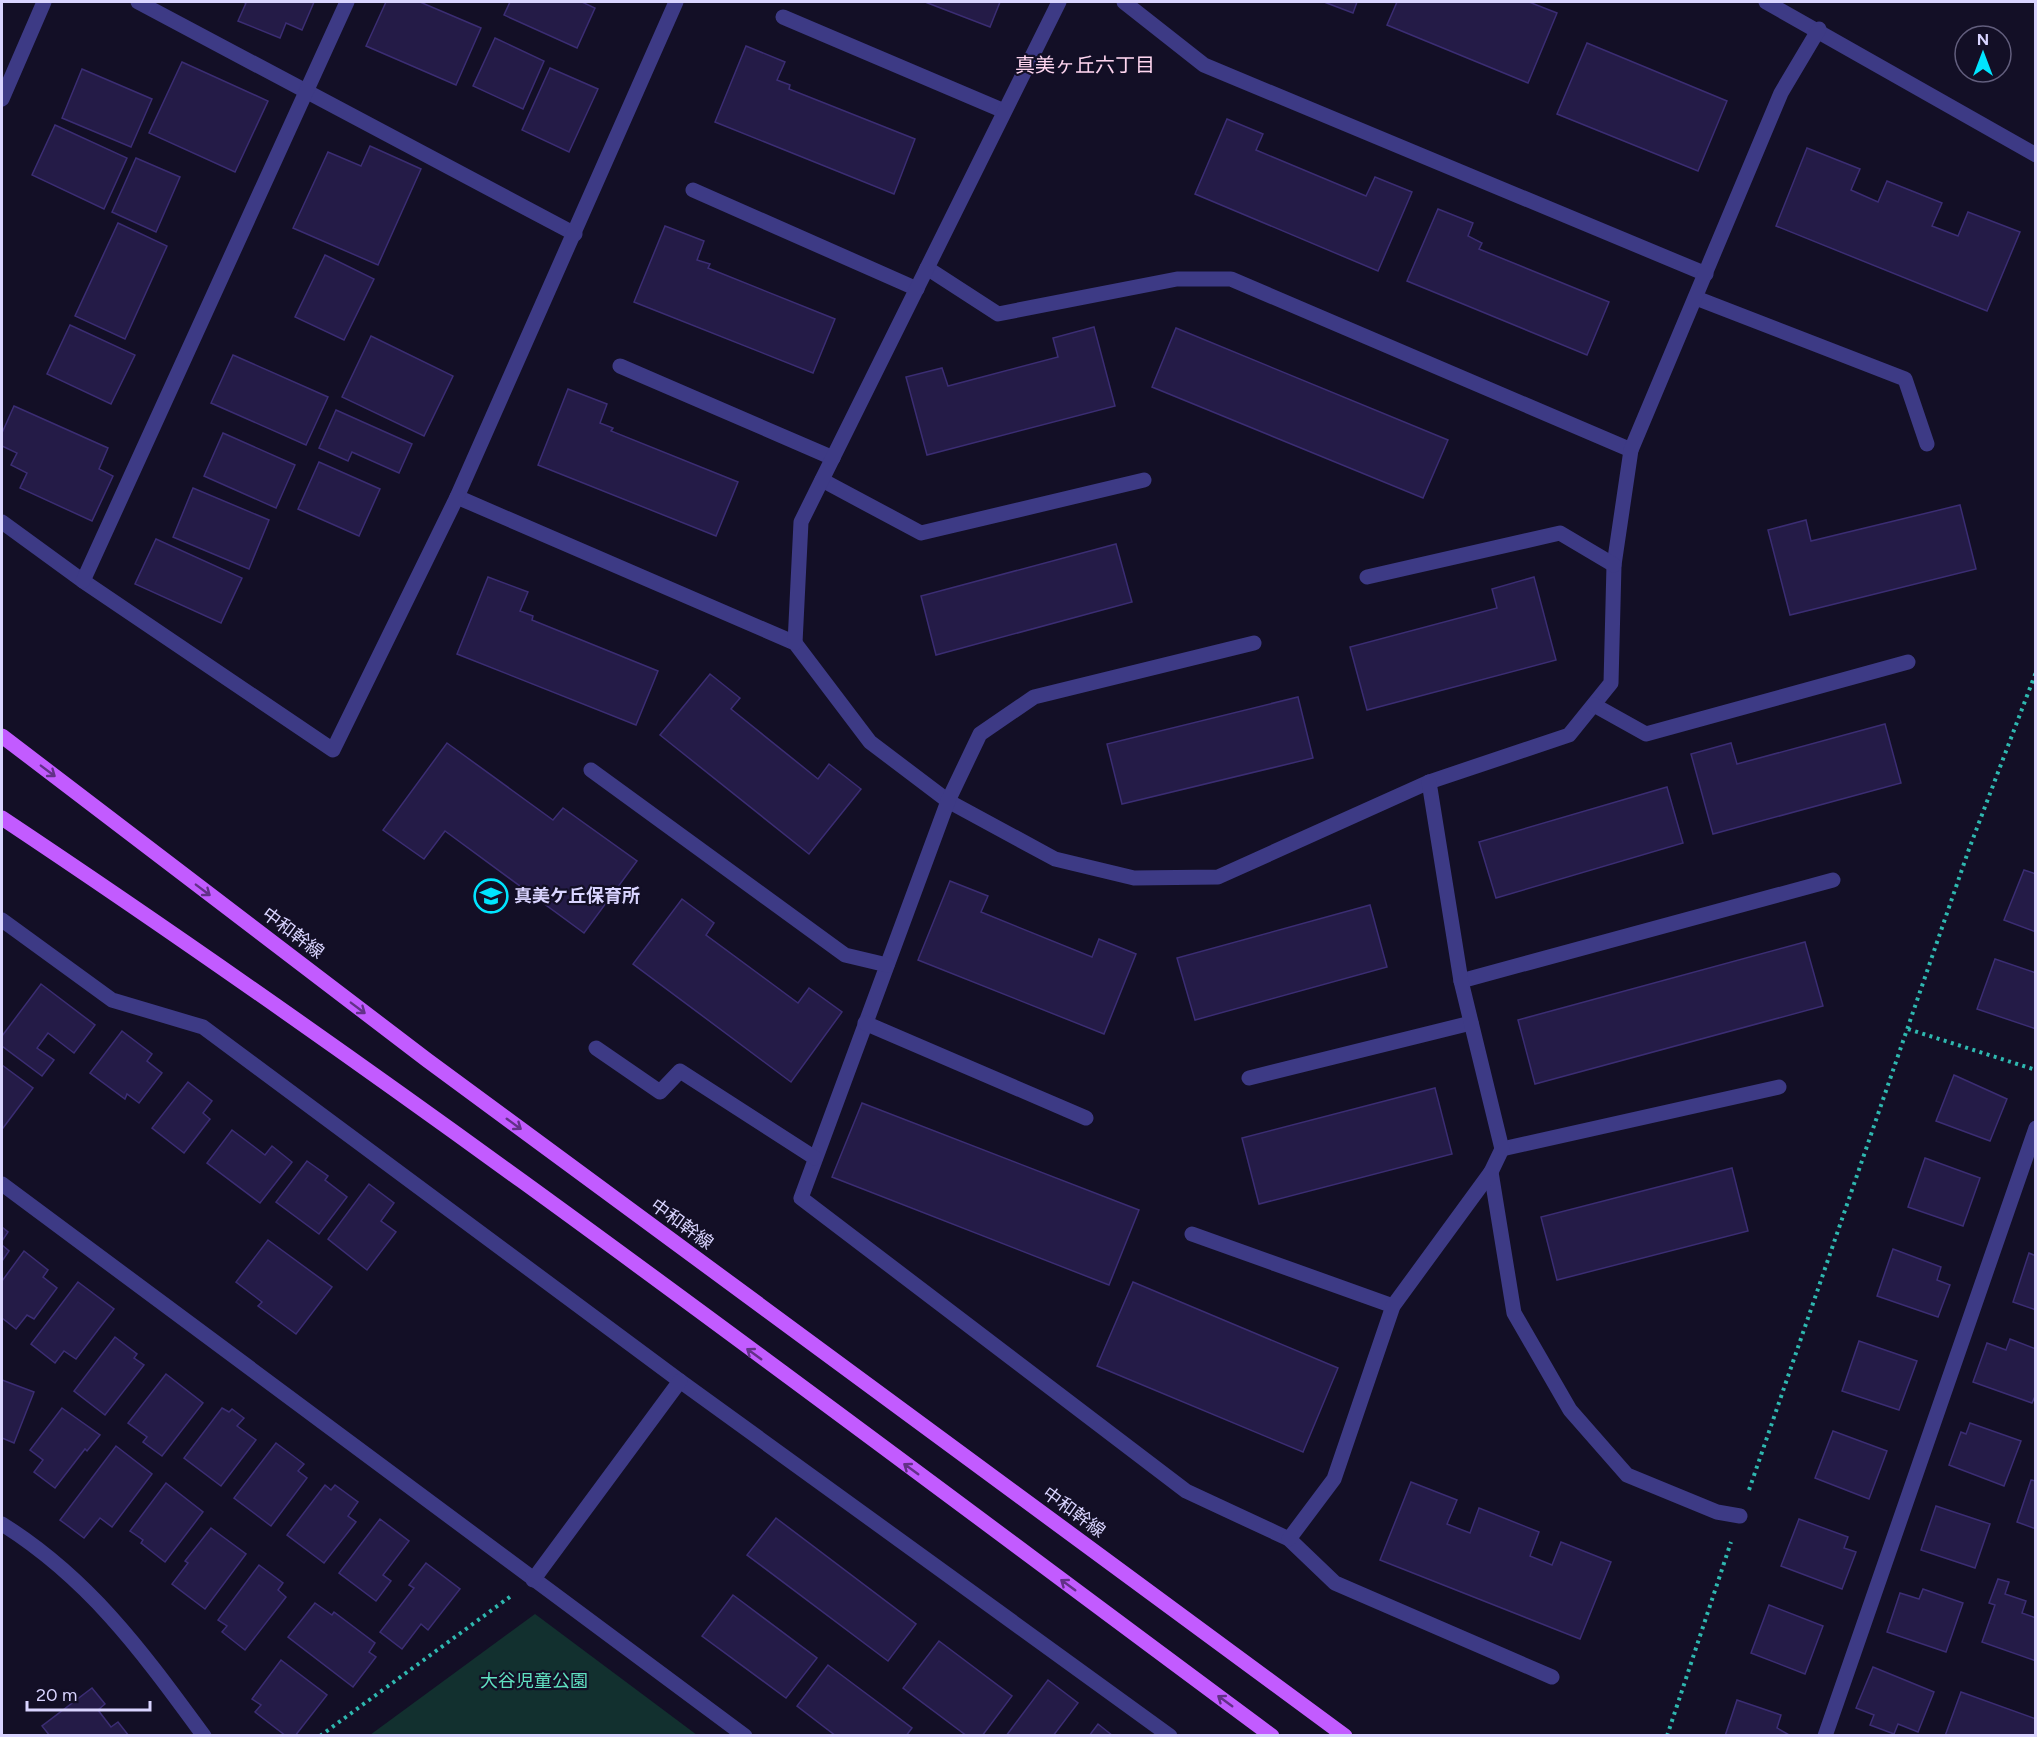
<svg xmlns="http://www.w3.org/2000/svg" width="2037" height="1737" viewBox="0 0 2037 1737" font-family="Figtree,'Noto Sans JP',sans-serif">
<rect width="100%" height="100%" fill="#130f26"/>
<polygon fill="#12302f" points="535,1614 697,1735 370,1735"/>
<g fill="#241b47" stroke="#3b2d73" stroke-width="1.5">
<polygon points="243,2 314,2 302,30 286,23 280,38 238,21 246,3"/>
<polygon points="386,2 420,2 481,28 456,85 366,46"/>
<polygon points="510,2 582,2 595,8 577,48 504,15"/>
<polygon points="925,2 1000,2 990,27"/>
<polygon points="1324,2 1357,2 1353,13"/>
<polygon points="1397,2 1529,2 1557,13 1528,83 1387,25"/>
<polygon points="495,38 544,61 523,109 473,86"/>
<polygon points="1587,43 1727,101 1698,171 1557,114"/>
<polygon points="746,46 785,62 777,80 790,85 789,89 915,139 894,194 715,122"/>
<polygon points="182,62 268,101 235,172 149,133"/>
<polygon points="550,68 598,89 569,152 522,130"/>
<polygon points="82,69 152,99 131,147 62,118"/>
<polygon points="1227,119 1263,134 1256,150 1366,196 1375,177 1412,192 1378,271 1195,194"/>
<polygon points="55,125 127,158 104,209 32,175"/>
<polygon points="370,146 421,169 378,265 293,228 328,152 361,166"/>
<polygon points="1807,148 1860,169 1851,190 1878,202 1887,181 1942,203 1932,226 1958,236 1968,212 2020,232 1987,311 1776,226"/>
<polygon points="136,158 180,177 156,232 112,212"/>
<polygon points="1438,209 1473,223 1468,236 1482,243 1479,249 1609,302 1587,355 1407,281"/>
<polygon points="118,223 167,246 125,339 75,316"/>
<polygon points="665,226 704,241 697,260 710,264 708,268 835,319 813,373 634,302"/>
<polygon points="325,255 374,279 344,340 295,317"/>
<polygon points="70,325 135,355 111,404 47,374"/>
<polygon points="1094,327 1115,406 927,455 906,377 942,368 948,386 1058,357 1053,338"/>
<polygon points="1176,328 1448,440 1423,498 1152,387"/>
<polygon points="371,336 453,376 424,436 342,397"/>
<polygon points="233,355 328,397 306,445 211,403"/>
<polygon points="568,389 607,404 600,423 613,428 611,431 738,482 716,536 538,465"/>
<polygon points="14,406 108,448 99,469 113,476 92,521 20,488 27,473 11,465 17,453 2,446 2,433"/>
<polygon points="336,410 412,444 399,473 352,452 348,461 319,448"/>
<polygon points="223,433 295,465 276,508 204,476"/>
<polygon points="319,462 380,489 359,536 298,509"/>
<polygon points="193,488 269,520 249,569 173,537"/>
<polygon points="1960,505 1976,569 1790,615 1768,530 1806,520 1811,541"/>
<polygon points="156,539 242,578 221,623 135,584"/>
<polygon points="1116,544 1132,602 936,655 921,596"/>
<polygon points="488,577 528,592 520,611 533,616 532,620 658,671 636,725 457,654"/>
<polygon points="1534,577 1556,660 1367,710 1350,647 1497,608 1492,589"/>
<polygon points="710,674 740,698 731,709 818,779 829,764 861,789 809,854 660,735"/>
<polygon points="1298,697 1313,758 1122,804 1107,744"/>
<polygon points="1885,724 1901,783 1713,834 1691,754 1731,743 1737,764"/>
<polygon points="447,743 553,820 563,808 637,861 584,933 445,831 424,859 383,830"/>
<polygon points="1667,787 1683,843 1496,898 1479,842"/>
<polygon points="2024,870 2036,874 2036,932 2004,920"/>
<polygon points="950,881 988,896 981,912 1092,957 1099,939 1136,954 1104,1034 918,960"/>
<polygon points="682,899 714,923 706,935 798,1003 809,988 842,1012 791,1082 633,964"/>
<polygon points="1370,905 1387,967 1195,1020 1177,958"/>
<polygon points="1805,942 1823,1006 1535,1084 1518,1020"/>
<polygon points="1995,959 2036,973 2036,1029 1977,1009"/>
<polygon points="41,984 95,1025 74,1053 48,1033 37,1048 54,1060 42,1076 2,1046 2,1036"/>
<polygon points="122,1031 152,1054 147,1061 162,1073 139,1103 127,1094 125,1099 90,1073"/>
<polygon points="2,1065 33,1088 3,1128 2,1126"/>
<polygon points="1954,1075 2007,1099 1990,1141 1936,1121"/>
<polygon points="188,1082 212,1101 203,1113 210,1119 184,1153 152,1128"/>
<polygon points="1435,1088 1452,1154 1259,1204 1242,1138"/>
<polygon points="862,1103 1139,1210 1109,1285 832,1177"/>
<polygon points="232,1130 265,1155 272,1146 292,1162 260,1203 207,1163"/>
<polygon points="1925,1158 1980,1178 1963,1226 1908,1207"/>
<polygon points="307,1161 328,1176 325,1180 347,1197 319,1234 276,1202"/>
<polygon points="1732,1168 1748,1231 1557,1280 1541,1217"/>
<polygon points="369,1184 394,1203 381,1221 396,1232 367,1270 328,1239"/>
<polygon points="2,1227 8,1232 2,1241"/>
<polygon points="268,1240 332,1287 296,1334 258,1306 262,1302 236,1282"/>
<polygon points="2,1245 9,1251 2,1261"/>
<polygon points="1893,1249 1941,1267 1937,1280 1950,1285 1938,1317 1877,1296"/>
<polygon points="24,1251 48,1270 43,1277 57,1288 34,1319 27,1315 16,1329 2,1318 2,1281"/>
<polygon points="2029,1253 2036,1256 2036,1310 2013,1302"/>
<polygon points="78,1282 114,1309 76,1359 64,1351 55,1363 31,1344"/>
<polygon points="1133,1282 1338,1368 1303,1452 1097,1366"/>
<polygon points="115,1337 137,1354 134,1358 144,1365 105,1415 74,1391"/>
<polygon points="2010,1339 2036,1349 2036,1394 2032,1403 1973,1382 1987,1343 2006,1350"/>
<polygon points="1859,1341 1917,1361 1899,1410 1842,1391"/>
<polygon points="166,1374 203,1403 162,1456 143,1442 147,1437 128,1423"/>
<polygon points="2,1380 34,1392 14,1443 2,1438"/>
<polygon points="62,1408 100,1435 87,1451 85,1449 55,1488 34,1472 43,1460 30,1450"/>
<polygon points="222,1408 229,1412 232,1409 244,1418 237,1426 256,1440 221,1486 184,1458"/>
<polygon points="1970,1423 2021,1441 2004,1486 1949,1465 1961,1432 1966,1434"/>
<polygon points="1833,1431 1887,1451 1869,1499 1815,1478"/>
<polygon points="276,1443 304,1464 298,1471 307,1478 271,1526 234,1498"/>
<polygon points="116,1446 152,1474 112,1527 100,1518 84,1538 60,1520"/>
<polygon points="2031,1480 2036,1481 2036,1529 2017,1522"/>
<polygon points="1411,1482 1457,1500 1447,1524 1470,1533 1479,1508 1539,1532 1530,1556 1552,1565 1561,1542 1611,1562 1580,1639 1380,1560"/>
<polygon points="166,1483 203,1512 165,1562 141,1543 143,1540 130,1531"/>
<polygon points="325,1485 331,1490 335,1485 358,1502 348,1516 356,1522 324,1563 287,1535"/>
<polygon points="1936,1506 1990,1524 1975,1568 1921,1550"/>
<polygon points="776,1518 916,1624 888,1661 747,1555"/>
<polygon points="380,1519 409,1541 383,1575 391,1581 376,1601 339,1573"/>
<polygon points="1799,1519 1848,1537 1844,1548 1856,1552 1842,1589 1781,1566"/>
<polygon points="211,1528 246,1554 205,1609 172,1584 188,1563 185,1561"/>
<polygon points="426,1563 460,1589 428,1630 421,1624 402,1649 380,1632 414,1588 409,1585"/>
<polygon points="259,1565 283,1583 278,1590 286,1597 245,1650 222,1632 227,1626 218,1620"/>
<polygon points="1998,1579 2009,1582 2005,1594 2026,1601 2022,1613 2036,1618 2036,1661 1982,1642 1995,1605 1989,1603"/>
<polygon points="1923,1589 1963,1603 1946,1652 1887,1632 1900,1593 1919,1599"/>
<polygon points="733,1595 817,1658 786,1698 702,1636"/>
<polygon points="315,1603 332,1615 334,1612 375,1643 369,1652 376,1657 353,1687 288,1637"/>
<polygon points="1769,1605 1823,1626 1805,1674 1751,1653"/>
<polygon points="939,1641 1012,1696 982,1736 967,1736 903,1688"/>
<polygon points="281,1660 327,1695 295,1736 286,1736 255,1712 261,1705 252,1699"/>
<polygon points="828,1665 912,1728 906,1736 836,1736 797,1706"/>
<polygon points="1873,1667 1934,1692 1918,1732 1898,1724 1894,1734 1870,1725 1874,1715 1856,1708"/>
<polygon points="1048,1680 1078,1703 1053,1736 1006,1736"/>
<polygon points="92,1688 105,1704 98,1710 111,1727 118,1722 129,1736 50,1736 42,1726"/>
<polygon points="1961,1692 2036,1719 2036,1736 1945,1736"/>
<polygon points="1737,1700 1781,1715 1777,1728 1791,1736 1725,1736"/>
<polygon points="1098,1724 1113,1736 1089,1736"/>
</g>
<g fill="none" stroke-linecap="round" stroke-linejoin="round">
<g stroke="#2fb8b0" stroke-width="4" stroke-dasharray="3 4.5" stroke-linecap="butt">
<polyline points="1908,1029 2036,1070"/>
<polyline points="1749,1490 1969,849 2036,672"/>
<polyline points="320,1736 511,1596"/>
<polyline points="1667,1736 1731,1542"/>
</g>
<g stroke="#3d3a85" stroke-width="15">
<polyline points="138,2 575,234"/>
<polyline points="1124,2 1204,65 1706,274"/>
<polyline points="1766,2 2036,155"/>
<polyline points="783,17 1004,111"/>
<polyline points="2,99 44,2"/>
<polyline points="693,190 917,289"/>
<polyline points="927,268 998,314 1177,279 1231,279 1631,450"/>
<polyline points="1696,298 1905,379 1927,444"/>
<polyline points="620,366 833,458"/>
<polyline points="822,480 921,533 1144,480"/>
<polyline points="457,497 795,643 870,742 948,801 1055,859 1134,878 1218,877 1429,782 1569,735 1611,683 1614,565 1631,450 1781,93 1819,29"/>
<polyline points="2,522 83,581 333,750 457,497 676,2"/>
<polyline points="1367,577 1560,533 1614,565"/>
<polyline points="83,581 347,2"/>
<polyline points="795,643 801,522 1059,2"/>
<polyline points="1254,643 1034,697 980,734 948,801 801,1198 1186,1491 1289,1539 1335,1583 1552,1677"/>
<polyline points="1594,705 1646,734 1908,662"/>
<polyline points="591,770 845,955 887,965"/>
<polyline points="2,920 112,1000 203,1027 680,1381 1170,1736"/>
<polyline points="1461,981 1833,880"/>
<polyline points="865,1023 1086,1118"/>
<polyline points="596,1048 660,1092 680,1071 815,1158"/>
<polyline points="1249,1078 1471,1023"/>
<polyline points="1502,1149 1779,1087"/>
<polyline points="1491,1172 1514,1313 1570,1410 1627,1475 1717,1512 1740,1516"/>
<polyline points="2,1184 745,1736"/>
<polyline points="1192,1234 1393,1306"/>
<path d="M2,1524C91,1580 143,1653 204,1736"/>
<polyline points="1289,1539 1334,1479 1393,1306 1491,1172 1502,1149 1461,981 1429,782"/>
<polyline points="533,1580 680,1381"/>
<polyline points="1825,1736 2036,1128"/>
</g>
<g stroke="#c25bff" stroke-width="15">
<polyline points="2,736 427,1060 1345,1736"/>
<path d="M2,818C436,1107 852,1425 1272,1736"/>
</g>
</g>
<defs><path id="oneway-shaft" d="M-6 0H5M1.5-3L5.5 0L1.5 3" fill="none" stroke-width="1.6" stroke-linecap="round" stroke-linejoin="round" transform="scale(1.5)"/></defs>
<g stroke="#623188">
<use href="#oneway-shaft" transform="translate(48 771) rotate(37)"/>
<use href="#oneway-shaft" transform="translate(203 890) rotate(37)"/>
<use href="#oneway-shaft" transform="translate(358 1008) rotate(37)"/>
<use href="#oneway-shaft" transform="translate(514 1124) rotate(36)"/>
<use href="#oneway-shaft" transform="translate(754 1354) rotate(-144)"/>
<use href="#oneway-shaft" transform="translate(911 1469) rotate(-144)"/>
<use href="#oneway-shaft" transform="translate(1068 1585) rotate(-144)"/>
<use href="#oneway-shaft" transform="translate(1225 1701) rotate(-144)"/>
</g>
<defs>
<g id="school-ring" transform="scale(1.725)"><circle r="9.5" fill="#130f26" stroke="#00e5ff" stroke-width="1.5"/><path d="M0-5L7-2L0 1L-7-2ZM-4 1L0 2.5L4 1V4Q0 6-4 4Z" fill="#00e5ff"/></g>
</defs>
<g fill-rule="evenodd">
<use href="#school-ring" x="491" y="896"/>
</g>
<g text-anchor="middle" dominant-baseline="central" stroke-width="4.5" stroke-linejoin="round" paint-order="stroke">
<g font-size="18" font-weight="bold" fill="#d9d4ff" stroke="#130f26" text-anchor="start">
<text x="514" y="896">真美ケ丘保育所</text>
</g>
<g font-size="18" fill="#d9d4ff" stroke="#130f26">
<text transform="translate(293 933) rotate(37)">中和幹線</text>
<text transform="translate(682 1224) rotate(36)">中和幹線</text>
<text transform="translate(1074 1512) rotate(36)">中和幹線</text>
</g>
<g font-size="18" fill="#5fe0c0" stroke="#130f26">
<text x="534" y="1681">大谷児童公園</text>
</g>
<g font-size="20" fill="#ffd6f0" stroke="#130f26">
<text x="1085" y="65">真美ヶ丘六丁目</text>
</g>
</g>
<rect width="2037" height="1737" fill="none" stroke="#d9d4ff" stroke-width="6"/>
<g transform="translate(1983 54)"><circle r="28" fill="#130f26" stroke="#625e7d" stroke-width="1.5"/>
<path d="M0-4.5L10 22L0 15L-10 22Z" fill="#00e5ff"/>
<text y="-9" font-size="16" font-weight="bold" text-anchor="middle" fill="#d9d4ff">N</text>
</g>
<path d="M27 1701v9h123v-9" fill="none" stroke="#d9d4ff" stroke-width="3"/>
<text x="36" y="1701" font-size="18" fill="#d9d4ff" stroke="#130f26" stroke-width="4.5" paint-order="stroke">20 m</text>
</svg>
